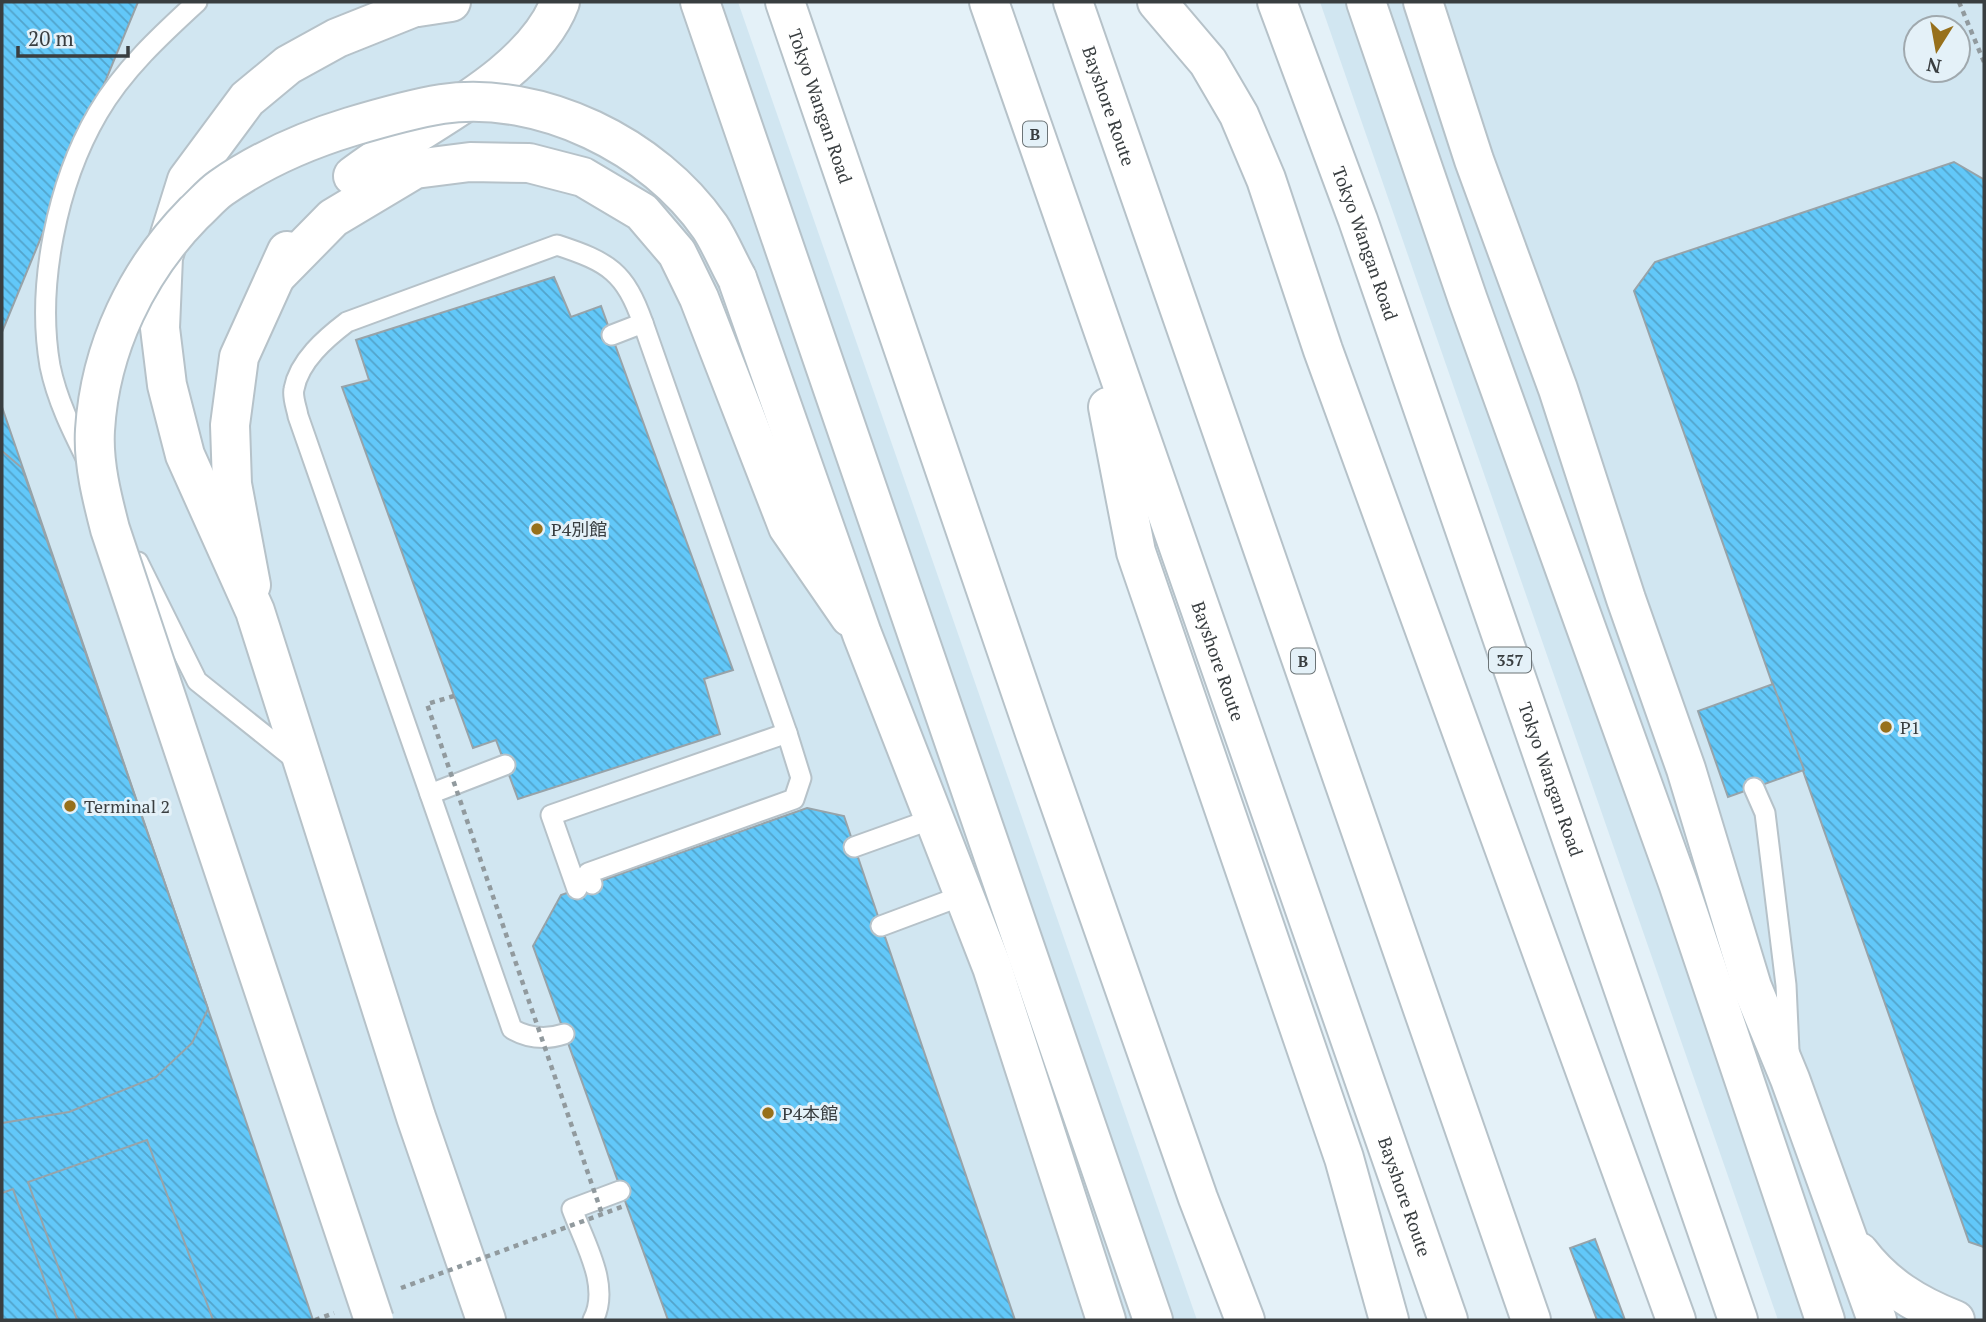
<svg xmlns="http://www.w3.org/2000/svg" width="1986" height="1322" viewBox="0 0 1986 1322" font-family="'PT Serif','Noto Sans JP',serif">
<defs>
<pattern id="building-back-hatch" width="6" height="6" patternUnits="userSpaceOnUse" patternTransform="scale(1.75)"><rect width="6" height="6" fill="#62c8f9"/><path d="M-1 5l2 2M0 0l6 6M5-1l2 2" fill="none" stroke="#52a4cb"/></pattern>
</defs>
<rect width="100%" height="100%" fill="#e4f1f8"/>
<g fill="#d1e6f1" fill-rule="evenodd">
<polygon points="2,2 738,2 1197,1320 2,1320"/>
<path d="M1320,2H1984V1320H1778ZM1916,28H1958V70H1916Z"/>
</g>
<g fill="url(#building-back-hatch)" stroke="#97a3a9" stroke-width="2">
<polygon points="2,2 138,2 2,332"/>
<polygon points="1954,162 1983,179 1984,184 1984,1247 1969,1242 1634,291 1655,262"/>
<polygon points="554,277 571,317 601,306 733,670 704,679 720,734 518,799 496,740 473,748 342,387 369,380 356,340"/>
<polygon points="2,407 208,1009 313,1320 2,1320"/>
<polygon points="2,451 22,468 208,1009 192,1043 156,1077 69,1112 2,1123"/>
<polygon points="1773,684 1804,770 1728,797 1698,711"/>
<polygon points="807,808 844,816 1015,1320 668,1320 533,946 561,895"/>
<polygon points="147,1140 213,1320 77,1320 28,1182"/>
<polygon points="13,1189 58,1320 2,1320 2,1193"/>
<polygon points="1595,1239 1625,1320 1597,1320 1570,1248"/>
</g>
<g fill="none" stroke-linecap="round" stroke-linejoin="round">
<g stroke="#b6c2c9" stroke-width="23">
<g id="service">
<polyline points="612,335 643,323 787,733"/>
<path d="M87,460C72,430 57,400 50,366C36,286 57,183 98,113C123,70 161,35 197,2"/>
<polyline points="138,562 197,681 297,761"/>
<polyline points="1754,788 1765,813 1786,985 1789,1050"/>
<polyline points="430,794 505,765"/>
<polyline points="854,847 935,818"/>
<polyline points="577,889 551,815 787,733 801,778 794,799 588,873 592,884"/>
<polyline points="881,926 964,895"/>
<path d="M564,1034C546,1040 528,1038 512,1029L298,416C297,409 292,397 294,389C299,361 326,338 347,322L557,245C609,262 625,272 643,323"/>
<path d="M593,1320C611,1286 584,1242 572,1209L620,1191"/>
</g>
</g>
<g stroke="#b6c2c9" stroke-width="42">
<g id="minor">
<polyline points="1423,2 1474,160 1558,389 1626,599 1686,769 1752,987 1790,1079 1877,1320"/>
<path d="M353,176C414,128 531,79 560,2"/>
<polyline points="277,275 333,218 415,169 470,162 529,163 583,177 642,212 677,253 699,298 788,527 850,617"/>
<polyline points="251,585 232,484 230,425 239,357 287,251"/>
<path d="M1859,1252C1884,1285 1916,1305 1955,1320"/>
</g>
</g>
<g stroke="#b6c2c9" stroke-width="42">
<g id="tertiary">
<polyline points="427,2 337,38 288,65 247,99 187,180 163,257 160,328 167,385 185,455 255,611 416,1117 486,1320"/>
<polyline points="700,2 1153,1320"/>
<polyline points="1366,2 1468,300 1678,883 1825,1320"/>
<polyline points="737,278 862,634 992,967 1106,1320"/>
</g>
</g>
<g stroke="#b6c2c9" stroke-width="42">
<g id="trunk">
<path id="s1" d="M785,2L1035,733L1198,1198L1245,1320"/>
<polyline points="1157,2 1208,62 1239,115 1266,179 1323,350 1676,1320"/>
<path id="s2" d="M1277,2L1358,220L1738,1320"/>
<polyline points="418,7 451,2"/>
</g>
</g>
<g stroke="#b6c2c9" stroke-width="42">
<g id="motorway">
<path id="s3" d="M989,2L1448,1320"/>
<path id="s4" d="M1073,2L1531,1320"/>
<polyline points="1108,407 1136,552 1344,1158 1389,1320"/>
</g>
</g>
<polyline stroke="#919a9e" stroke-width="4.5" stroke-dasharray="5 5" stroke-linecap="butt" points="1959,2 1984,62"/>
<use href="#service" stroke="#fff" stroke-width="19"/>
<use href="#minor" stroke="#fff" stroke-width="38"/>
<use href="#tertiary" stroke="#fff" stroke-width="38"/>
<use href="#trunk" stroke="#fff" stroke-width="38"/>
<use href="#motorway" stroke="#fff" stroke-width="38"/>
<g stroke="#b6c2c9" stroke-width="42" stroke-linecap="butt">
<path id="tertiary-bridge" d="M374,1320L110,529C102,498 93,463 95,430C100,348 137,271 194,213C203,205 211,195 221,188C261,160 304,141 350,127C380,118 411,109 442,104C541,90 654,146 710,227C720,242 728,262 737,278"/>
</g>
<g stroke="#919a9e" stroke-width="4.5" stroke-dasharray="5 5" stroke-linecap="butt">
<polyline points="454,696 427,704 602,1214"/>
<polyline points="401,1288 627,1205"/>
<polyline points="315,1320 334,1313"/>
</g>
<use href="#tertiary-bridge" stroke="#fff" stroke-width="38"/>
</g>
<g fill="#97701b" stroke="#e4f1f8" stroke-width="2.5">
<circle cx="537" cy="529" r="7"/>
<circle cx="1886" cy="727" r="7"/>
<circle cx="70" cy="806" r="7"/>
<circle cx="768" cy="1113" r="7"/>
</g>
<g text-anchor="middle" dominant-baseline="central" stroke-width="6" stroke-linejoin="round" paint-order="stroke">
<g fill="#e4f1f8" stroke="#6c7477" stroke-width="2">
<rect x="1023" y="121.5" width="24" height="25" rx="5"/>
<rect x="1489" y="647.5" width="42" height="25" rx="5"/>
<rect x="1291" y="648.5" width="24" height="25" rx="5"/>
</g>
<g font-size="16" font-weight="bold" fill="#393e40">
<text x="1035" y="134">B</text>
<text x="1510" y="660">357</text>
<text x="1303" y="661">B</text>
</g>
<g font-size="18" fill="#393e40" stroke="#e4f1f8">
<text stroke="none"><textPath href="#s1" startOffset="110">Tokyo Wangan Road</textPath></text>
<text stroke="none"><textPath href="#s4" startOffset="110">Bayshore Route</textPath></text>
<text stroke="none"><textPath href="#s2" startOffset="257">Tokyo Wangan Road</textPath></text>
<text stroke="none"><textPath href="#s3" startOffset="698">Bayshore Route</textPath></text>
<text stroke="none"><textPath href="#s2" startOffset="824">Tokyo Wangan Road</textPath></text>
<text stroke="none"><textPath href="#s3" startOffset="1265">Bayshore Route</textPath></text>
</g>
<g font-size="18" fill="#393e40" stroke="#e4f1f8" text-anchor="start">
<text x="551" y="529">P4別館</text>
<text x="1900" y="727">P1</text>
<text x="84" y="806">Terminal 2</text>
<text x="782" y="1113">P4本館</text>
</g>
</g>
<rect width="1986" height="1322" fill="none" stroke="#393e40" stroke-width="7"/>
<g transform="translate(1937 49) rotate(191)"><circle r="33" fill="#e4f1f8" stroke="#a0a9ae" stroke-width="2"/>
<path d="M0-5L12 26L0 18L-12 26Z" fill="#97701b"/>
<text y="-10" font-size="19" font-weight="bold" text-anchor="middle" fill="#393e40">N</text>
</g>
<path d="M18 46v10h110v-10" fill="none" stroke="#393e40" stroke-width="3.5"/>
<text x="28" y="46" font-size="21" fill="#393e40" stroke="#e4f1f8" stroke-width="5" paint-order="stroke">20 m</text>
</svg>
